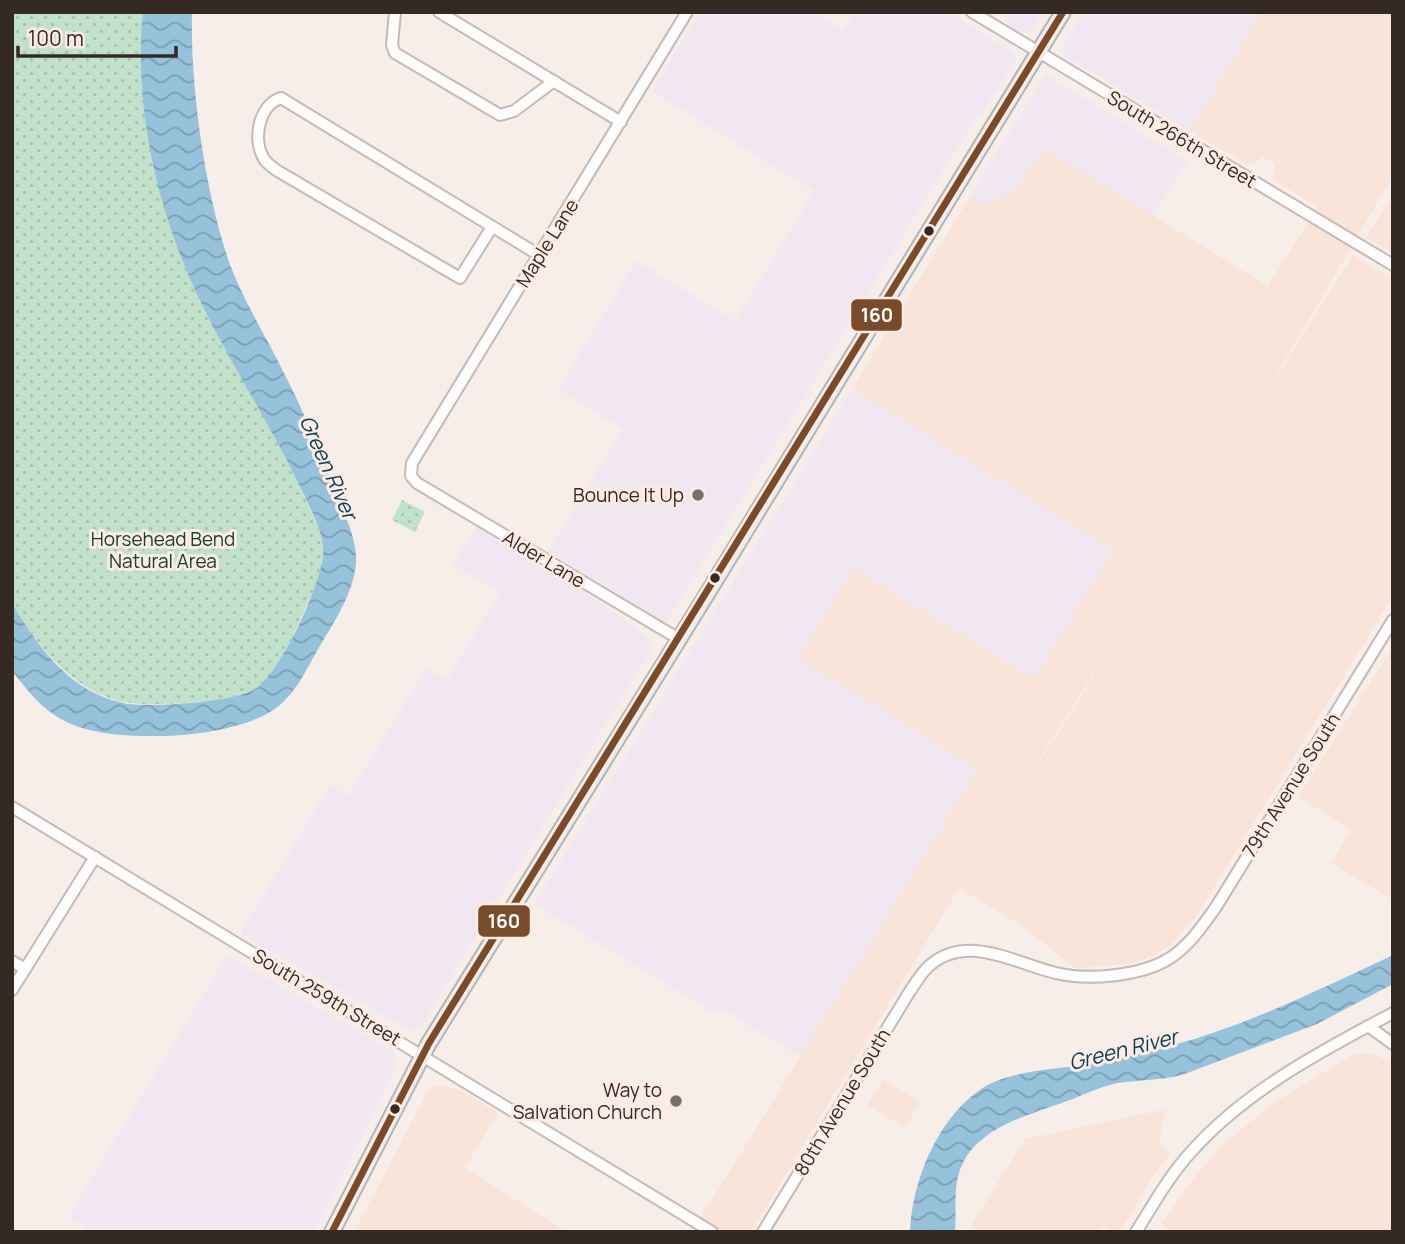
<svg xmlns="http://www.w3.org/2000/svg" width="1405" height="1244" viewBox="0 0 1405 1244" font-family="Manrope,sans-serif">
<defs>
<pattern id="park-dots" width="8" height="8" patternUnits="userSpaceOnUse" patternTransform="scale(1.75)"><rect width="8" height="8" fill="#c2e1ca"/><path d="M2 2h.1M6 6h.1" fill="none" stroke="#a7c1ad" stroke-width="1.8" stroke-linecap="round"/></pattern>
<pattern id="water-waves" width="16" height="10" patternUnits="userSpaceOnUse" patternTransform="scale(1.75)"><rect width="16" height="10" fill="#97c2dc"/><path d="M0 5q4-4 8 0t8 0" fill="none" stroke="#7c9eb2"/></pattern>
</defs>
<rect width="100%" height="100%" fill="#f8eee9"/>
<g fill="#f0e7f0">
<polygon points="700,12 813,12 843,30 855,12 948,12 1013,52 1016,57 1015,63 981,115 978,114 666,623 548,551 622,429 558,389 636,261 735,321 814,191 652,91"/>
<polygon points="1002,12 1044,12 1032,31 1026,33 1015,30 1007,23"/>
<polygon points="1083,12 1262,12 1190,131 1065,56 1063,45"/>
<polygon points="1045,74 1187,161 1153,216 1014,193 979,205 969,198"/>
<polygon points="852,389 1113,550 1034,679 855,568 799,657 978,769 801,1057 721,1008 716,1014 534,904"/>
<polygon points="476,526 584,591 646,635 651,640 653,647 421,1026 409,1030 240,934 330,785 348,796 426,668 447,680 499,593 453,564"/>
<polygon points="227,955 393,1051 397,1066 314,1232 91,1232 68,1217"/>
</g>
<g fill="#f9e4da" fill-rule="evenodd">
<path d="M1262,12H1393V176L1258,406L1353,255L1393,280V596L1197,915L1171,945L1152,957L1128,964L1075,968L1019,924L959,888L751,1232H692L978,769L798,658L811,638L854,568L1034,679L1113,550L852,389L969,198L979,205L1014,193L1043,148L1268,286L1318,207L1275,181L1273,174L1275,164L1262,157L1256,163L1247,164L1190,131ZM1122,628L1076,705L1011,806V805Z"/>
<polygon points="1393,194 1393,253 1366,238"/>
<polygon points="1393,647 1393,896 1388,897 1331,863 1351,830 1298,797"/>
<polygon points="1356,1053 1370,1053 1393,1063 1393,1232 1171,1232 1161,1224 1187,1187 1220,1147 1270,1105"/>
<polygon points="883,1079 920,1102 905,1128 867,1105"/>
<polygon points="431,1085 446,1086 462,1091 498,1113 465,1168 567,1232 354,1232"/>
<polygon points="1166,1109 1159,1143 1170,1154 1154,1174 1120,1232 1113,1232 1103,1226 1099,1232 972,1232 972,1224 1025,1139"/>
</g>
<g fill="url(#park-dots)">
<path d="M12,12H143C141,34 143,54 144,76C149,156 167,232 202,305C217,335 235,363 251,392C270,427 288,461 304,496C311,512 320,528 323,545C325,567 313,592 304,611C293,636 280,669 258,687C237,703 143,708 118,701C69,687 37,645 12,603Z"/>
<polygon points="402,500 425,512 415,532 392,520"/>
</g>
<g fill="url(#water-waves)">
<path d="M143,12H192C190,86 205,192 229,262C243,300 265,335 283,371C303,410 320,451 336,492C344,514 357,538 356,562C354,596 329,629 313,658C304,675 294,693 280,705C252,729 189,737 153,736C122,736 83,734 56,716C38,705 25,687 12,671V603C30,633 53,668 84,687C96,695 113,701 128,704C153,707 239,702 258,687C283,667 319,588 323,556C325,534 311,511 302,491C272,427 233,368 202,305C159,216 133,111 143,12Z"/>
<path d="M1393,955V984L1317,1024L1182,1075C1161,1080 1140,1080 1118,1083C1101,1086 1084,1095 1067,1101C1032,1114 981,1126 963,1163C952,1183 957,1209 955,1232H910C912,1181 937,1119 981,1089C1009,1070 1061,1069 1094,1063C1122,1059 1150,1052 1177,1044C1253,1023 1322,988 1393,955Z"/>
</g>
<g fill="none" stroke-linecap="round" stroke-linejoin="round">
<g stroke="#c4bab6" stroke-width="14">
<g id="minor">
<polyline points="395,12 392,45 395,53 500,115 514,111 554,81"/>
<polyline points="439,12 621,122"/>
<polyline points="972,12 1393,265"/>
<path d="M492,227L460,278L276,170C272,167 267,163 264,159C252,139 259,105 281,98L539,255"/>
<polyline points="679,639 417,483 411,476 412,463 687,12"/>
<polyline points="12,807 712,1232"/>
<polyline points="12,961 25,969"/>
<polyline points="12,990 95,857"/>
<polyline points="1368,1026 1393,1044"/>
<path d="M763,1232L910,991C916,983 921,973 929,966C967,932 1016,964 1056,973C1088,981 1142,976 1170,958C1190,945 1203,925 1216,907L1393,620"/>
<path d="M1136,1232C1153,1205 1169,1176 1191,1152C1245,1091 1321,1051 1393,1013"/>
</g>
</g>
<g stroke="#aeb6b7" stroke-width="18">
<polyline id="major" points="332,1232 429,1043 707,594 1063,12"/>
</g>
<use href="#minor" stroke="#fefcfc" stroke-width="10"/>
<use href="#major" stroke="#e8eef0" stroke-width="14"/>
<g stroke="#feebe3" stroke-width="12">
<polyline id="bus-1" points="332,1232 429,1043 1063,12"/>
</g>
<use href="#bus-1" stroke="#7a4b2a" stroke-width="7"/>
</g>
<g fill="#352924" stroke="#feebe3" stroke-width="2.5">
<circle cx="929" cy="231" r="6"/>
<circle cx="715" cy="578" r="6"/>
<circle cx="395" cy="1109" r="6"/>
</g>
<g fill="#796e69" stroke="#feebe3" stroke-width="2.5">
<circle cx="698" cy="495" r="7"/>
<circle cx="676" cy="1101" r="7"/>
</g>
<g text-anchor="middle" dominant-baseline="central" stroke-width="6" stroke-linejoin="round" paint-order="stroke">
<g font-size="19" fill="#352924" stroke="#feebe3">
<text transform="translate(1182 139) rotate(31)">South 266th Street</text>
<text transform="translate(547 243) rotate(-58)">Maple Lane</text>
<text transform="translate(544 559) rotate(31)">Alder Lane</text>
<text transform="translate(1291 785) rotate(-58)">79th Avenue South</text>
<text transform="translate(327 997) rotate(31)">South 259th Street</text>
<text transform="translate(842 1102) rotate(-59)">80th Avenue South</text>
</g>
<g font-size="19" fill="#352924" stroke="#feebe3" text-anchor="end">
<text x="684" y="495">Bounce It Up</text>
<text x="662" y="1090">Way to<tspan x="662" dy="22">Salvation Church</tspan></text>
</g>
<g font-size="19" fill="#0f442a" stroke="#feebe3">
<text x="163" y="539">Horsehead Bend<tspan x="163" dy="22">Natural Area</tspan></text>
</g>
<g font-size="21" font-style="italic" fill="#063e58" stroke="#feebe3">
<text transform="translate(329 467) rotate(66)">Green River</text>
<text transform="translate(1123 1049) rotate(-14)">Green River</text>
</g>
</g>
<g stroke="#feebe3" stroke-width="2.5">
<rect x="850" y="298" width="53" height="34" rx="7" fill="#7a4b2a"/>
<rect x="477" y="904" width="54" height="34" rx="7" fill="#7a4b2a"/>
</g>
<g font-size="19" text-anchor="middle" font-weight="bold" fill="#fff">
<text x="877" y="322">160</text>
<text x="504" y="928">160</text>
</g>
<rect width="1405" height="1244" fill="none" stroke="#352924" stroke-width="28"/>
<path d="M18 46v10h158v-10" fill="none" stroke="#352924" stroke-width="3.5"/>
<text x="28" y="46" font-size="21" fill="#352924" stroke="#feebe3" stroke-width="5" paint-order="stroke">100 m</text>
</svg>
